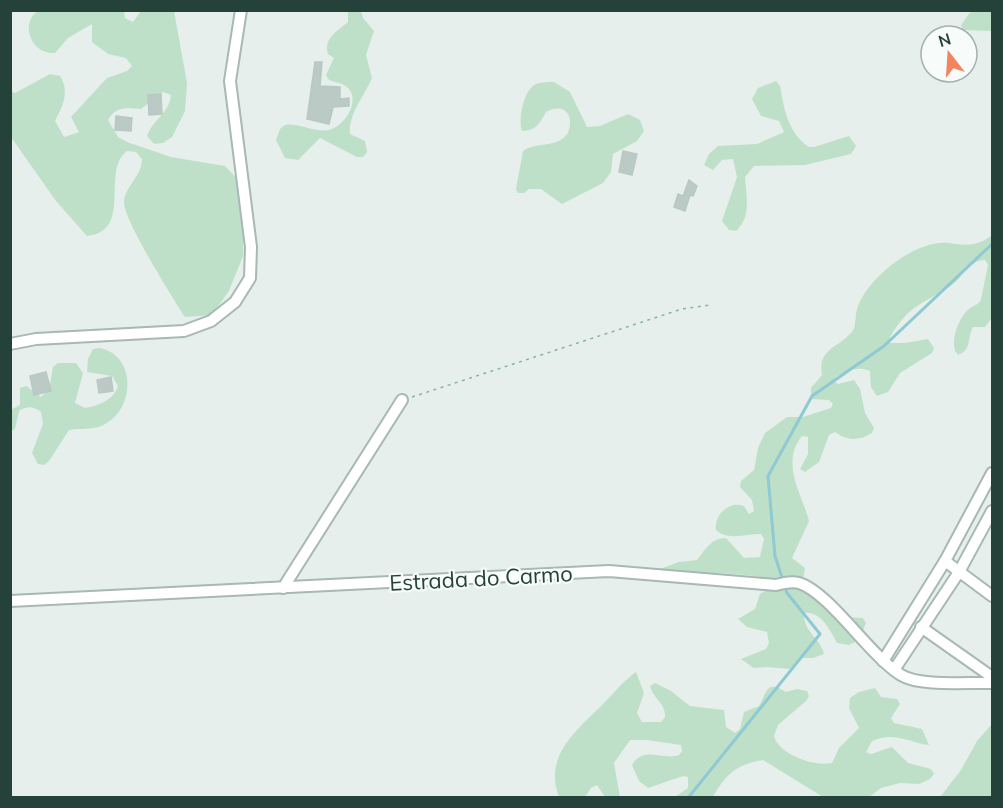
<svg xmlns="http://www.w3.org/2000/svg" width="1003" height="808" viewBox="0 0 1003 808" font-family="Mulish,sans-serif">
<rect width="100%" height="100%" fill="#e6efeb"/>
<g fill="#bfe0c8">
<path d="M40,10L124,11L125,18L133,22L141,11H174L187,83L185,111L172,137L163,143L154,144L147,136C153,119 169,114 171,95L163,92L141,109C126,108 116,106 108,120L118,137L127,142L171,157L225,166L239,181L243,218V256L229,291L212,315L185,317C173,298 122,218 124,201C126,185 142,176 142,159L136,152L127,151C100,171 134,231 87,236L56,201L11,137L10,91L15,93L50,74L60,76C70,91 63,106 55,121L64,137L79,132L71,117L107,78L127,71L132,66L126,58L108,54L92,42V24L68,38L55,53C28,54 20,19 40,10Z"/>
<path d="M348,11H361L363,18L374,31L366,55L372,78C365,95 348,114 350,134L365,141L367,152L363,157H357L320,138L298,160L285,158L276,140L280,129L285,125C300,122 317,135 332,129C346,124 361,99 347,87C342,83 334,82 329,80L326,75L334,58L328,54C323,38 338,31 348,22Z"/>
<polygon points="971,11 992,11 992,31 963,30 961,25"/>
<path d="M776,81L780,86C784,109 788,133 809,147H814L849,136L856,146L851,154L805,165L754,166L745,177C746,195 752,217 736,231L729,230L722,221L737,177L733,159L722,160L713,170L704,165L709,154L718,146L757,144L784,132L779,121L761,116L752,99L758,88Z"/>
<path d="M554,82L570,92L587,127L600,126L628,114L640,120L644,131L637,141L613,154L611,172L603,183L562,204L541,189H529L524,193H518L516,189L523,151C537,141 557,149 568,133C575,115 564,102 546,112C539,124 537,130 522,131C518,120 523,93 534,85C539,82 548,82 554,82Z"/>
<path d="M992,235V318L985,327H973C967,338 972,350 958,355L955,351C951,338 959,317 969,309C975,304 978,306 981,299L988,265L985,260C966,261 964,278 949,287C920,306 910,304 890,337V343H905L928,339L934,348L932,353L900,373L888,392L877,396L871,387L870,371C859,366 847,370 836,377L834,381L838,384L854,380L860,389L865,413L874,428L872,433C859,441 847,441 835,432L829,435L819,462L805,472L800,469L808,454V437L802,436C780,463 802,494 809,521L792,558L805,568L803,579L846,617L863,618L866,623L859,640L849,645L837,643C830,630 821,611 804,613C803,632 820,637 824,654L813,658H801L790,669L766,667L754,668L741,659L766,649L769,643L767,632L747,627L738,619L755,609L760,594L770,588V579C758,575 705,571 692,575C686,577 682,581 675,583L665,578L660,569L679,562L697,560C705,550 711,538 726,538L744,558L760,557L764,539L761,534C747,534 727,541 716,530C714,515 729,500 744,506L749,514L754,511L752,500L740,487L741,481L754,470L758,448L765,433L787,417H803L831,408L833,404L829,400L811,399V388L822,375C817,347 841,348 854,329C856,322 855,314 858,306C869,277 916,239 949,243C966,246 979,246 992,235Z"/>
<path d="M100,348C138,356 135,413 101,426C92,430 79,428 69,430L49,461L44,465L38,464L32,453L43,424L41,412C33,406 27,406 19,411L15,429L11,431L10,410L20,405V388L26,386L41,397L49,390L53,367L58,363H76L83,373L75,403L85,408C98,406 114,400 118,386L112,376L87,372L88,359L93,349Z"/>
<path d="M636,672L644,693L637,713L642,722H661L665,717C666,703 653,699 650,686L655,683L671,691L690,706L724,710L726,727L735,733L740,729L744,712L759,706C767,692 766,679 786,692L797,689L807,691L809,696L806,701L778,725L774,736C779,755 815,767 832,763L839,748L859,728L849,708L850,698L859,692L875,688L881,697L897,699L900,704L891,718L894,723L922,729L929,745C908,742 893,731 872,741L866,752L871,754L892,747L908,763L931,769L934,774L930,779L919,784L900,783L881,788L869,797H823L763,760C737,764 725,775 713,797H675L688,788V777L683,776L648,788L639,781L632,765C644,745 662,761 679,755L682,751L681,745L647,740H630L614,763L620,797H605L597,785L591,788L585,797H559C543,756 577,730 603,704C614,693 623,681 636,672Z"/>
<polygon points="992,724 992,797 940,797 961,770 977,741"/>
</g>
<g fill="none" stroke-linecap="round" stroke-linejoin="round">
<polyline stroke="#8ec9d4" stroke-width="3" points="688,798 820,634 787,593 775,556 768,476 812,396 884,346 992,244"/>
</g>
<g fill="#bbcac4" stroke="#b8c9c2" stroke-width="1.5">
<polygon points="315,62 322,62 320,86 340,87 340,99 349,98 349,106 333,107 329,124 307,119"/>
<polygon points="161,94 162,114 149,115 148,95"/>
<polygon points="116,116 132,118 131,131 115,130"/>
<polygon points="623,151 637,154 632,175 619,172"/>
<polygon points="689,180 697,186 693,196 690,195 685,211 674,207 678,194 683,196"/>
<polygon points="46,372 51,391 34,395 30,376"/>
<polygon points="111,377 113,391 99,393 97,380"/>
</g>
<g fill="none" stroke-linecap="round" stroke-linejoin="round">
<g stroke="#a8b8b2" stroke-width="14">
<g id="minor">
<polyline points="10,344 36,339 184,331 211,321 235,302 250,278 251,247 230,81 241,10"/>
<polyline points="945,561 992,596"/>
<polyline points="283,588 402,400"/>
<path d="M10,601L609,571L776,585C784,583 791,581 799,583C829,592 870,656 901,675C920,687 969,682 992,683"/>
<polyline points="921,627 992,677"/>
<polyline points="883,661 945,561 992,473"/>
<polyline points="894,670 959,572 992,511"/>
</g>
</g>
<polyline stroke="#86b3a5" stroke-width="1.5" stroke-dasharray="3 4.5" stroke-linecap="butt" points="412,397 682,309 710,305"/>
<use href="#minor" stroke="#fff" stroke-width="10"/>
</g>
<g text-anchor="middle" dominant-baseline="central" stroke-width="4.5" stroke-linejoin="round" paint-order="stroke">
<g font-size="22" fill="#24423a" stroke="#f7fbf9">
<text transform="translate(481 578) rotate(-3)">Estrada do Carmo</text>
</g>
</g>
<rect width="1003" height="808" fill="none" stroke="#24423a" stroke-width="24"/>
<g transform="translate(949 54) rotate(343)"><circle r="28" fill="#f7fbf9" stroke="#a3b1ad" stroke-width="1.5"/>
<path d="M0-4.5L10 22L0 15L-10 22Z" fill="#f4845f"/>
<text y="-9" font-size="16" font-weight="bold" text-anchor="middle" fill="#24423a">N</text>
</g>
</svg>
